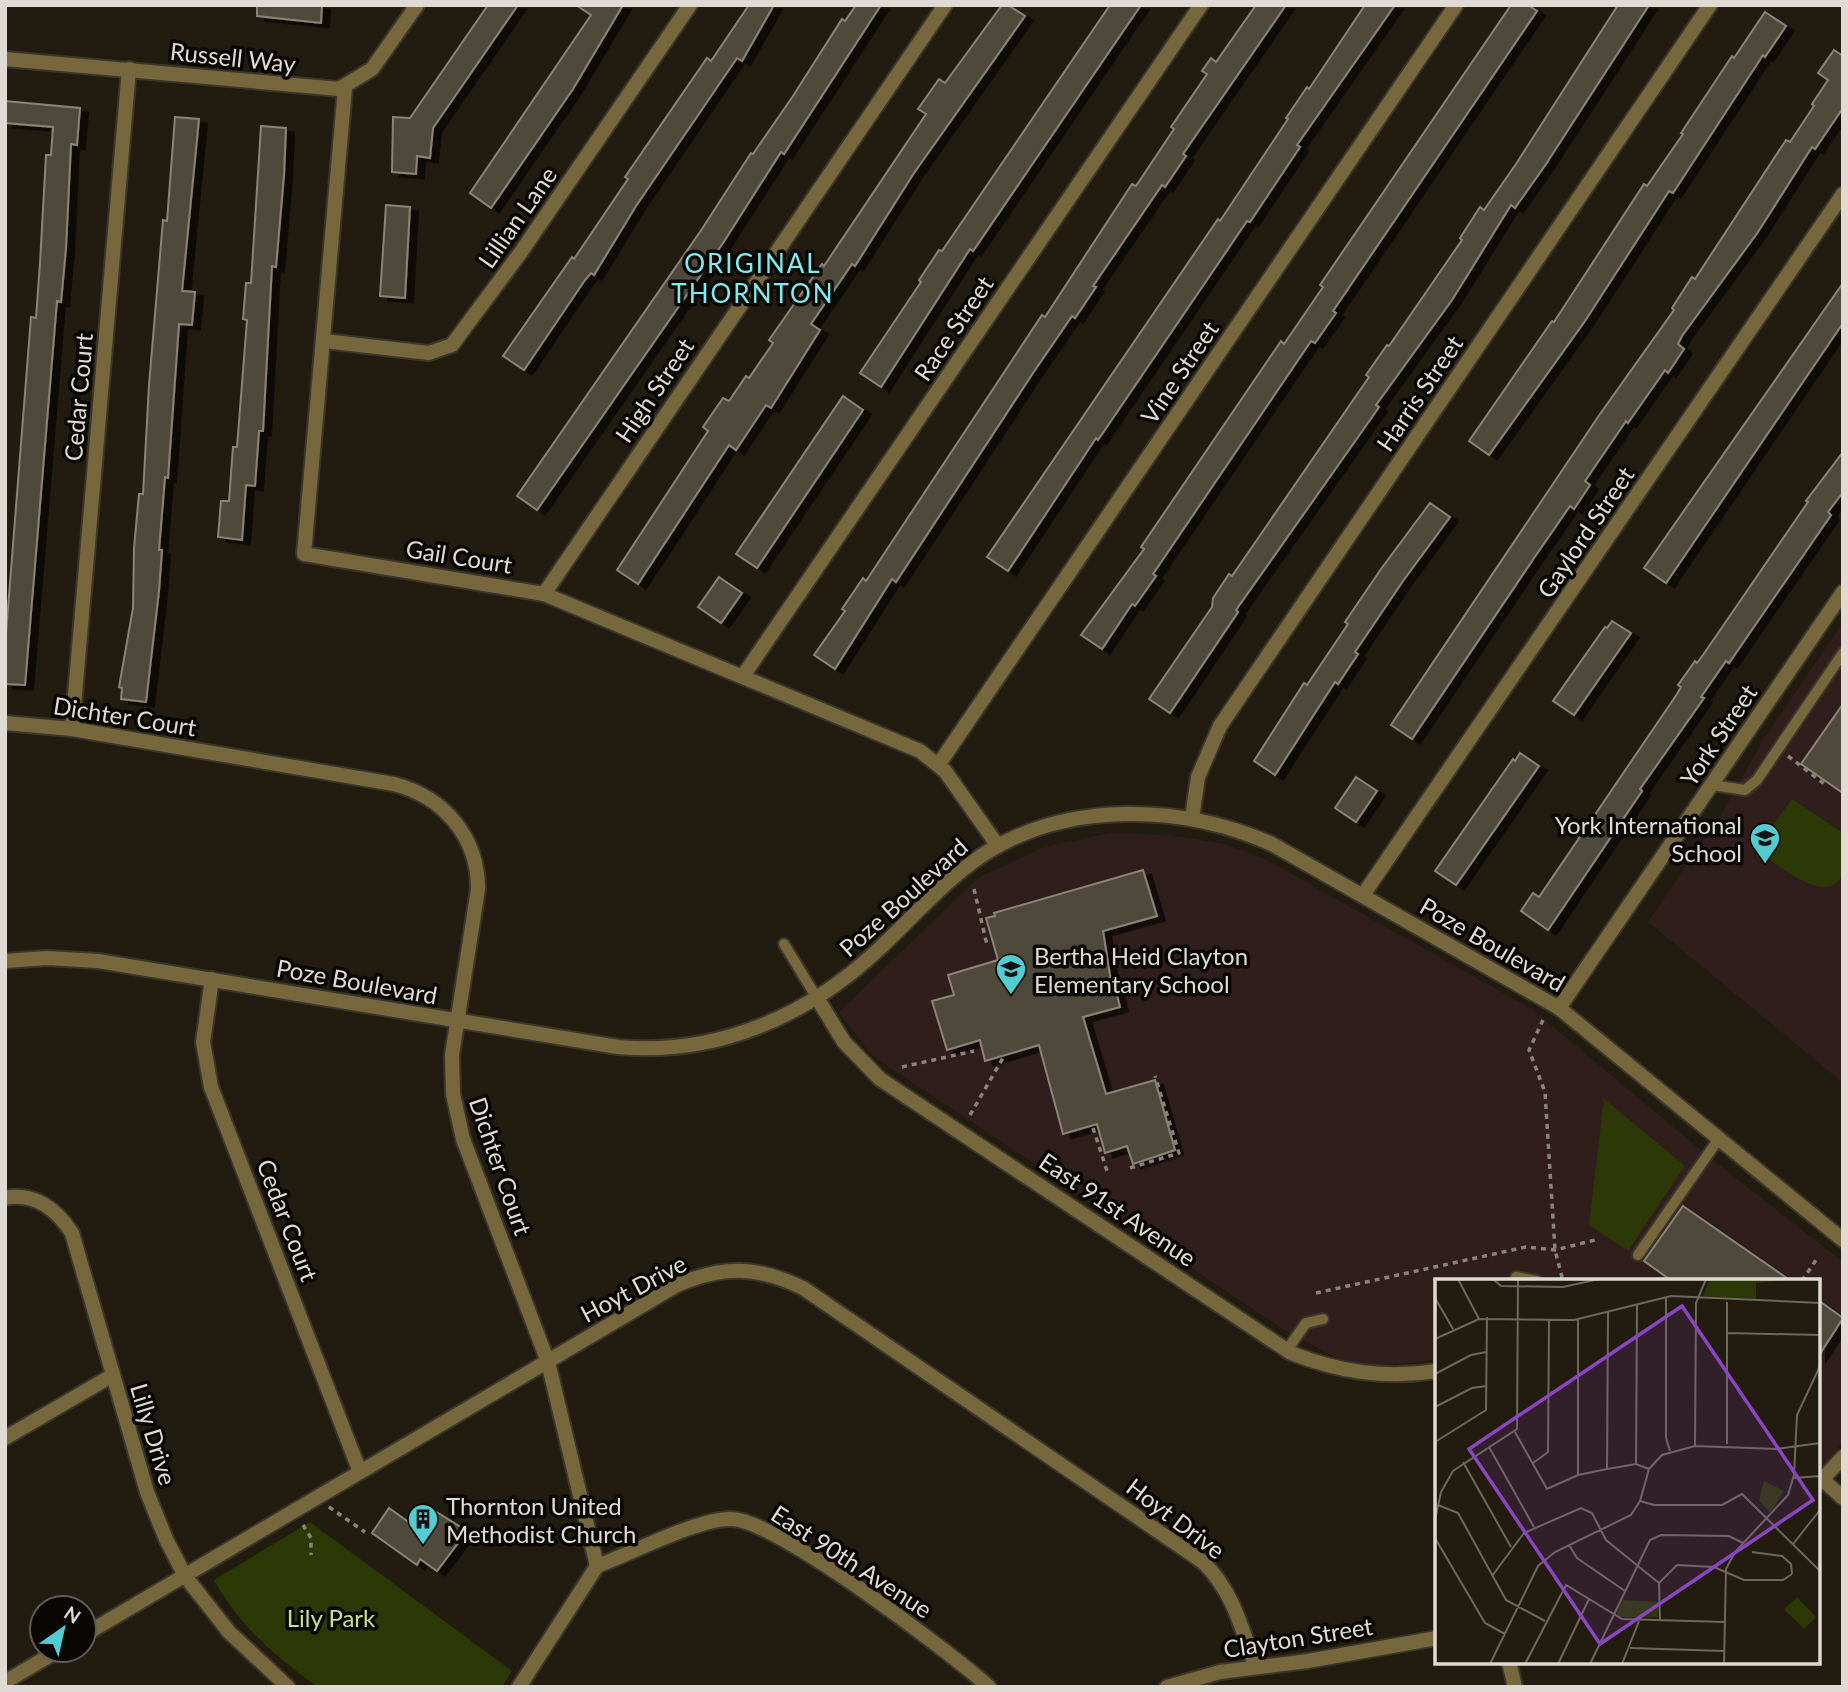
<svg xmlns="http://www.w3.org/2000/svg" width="1848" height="1692" viewBox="0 0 1848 1692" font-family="Lato,sans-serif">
<defs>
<filter id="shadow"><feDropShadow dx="8" dy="4.5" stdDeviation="0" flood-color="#0009"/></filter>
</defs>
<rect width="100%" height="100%" fill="#211b10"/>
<g fill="#301e1c">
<polygon points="1843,622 1843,1083 1648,922 1725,808 1763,740"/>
<polygon points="1109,833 1168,835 1221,843 1265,859 1532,1009 1708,1156 1843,1262 1843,1440 1834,1454 1818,1470 1818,1281 1437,1281 1437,1360 1380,1366 1353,1364 1328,1354 1283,1329 871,1055 839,1012 978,878 1044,847"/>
</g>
<g fill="#2c3806">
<path d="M1792,799L1843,833C1843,845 1846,862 1843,872C1831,911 1775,863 1760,852V843Z"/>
<polygon points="1604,1099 1685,1166 1628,1251 1589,1225"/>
<path d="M310,1522L512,1671L502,1687H318C276,1658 238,1624 214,1580Z"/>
</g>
<g fill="#4f483b" stroke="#8b8476" stroke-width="2" filter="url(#shadow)">
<polygon points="257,5 322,5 321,23 257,16"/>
<polygon points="488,5 518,5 433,128 430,158 417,156 416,174 392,172 393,117 410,118"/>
<polygon points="576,5 623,5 573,89 491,208 470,193 591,15"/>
<polygon points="749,5 774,5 742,61 737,58 636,206 594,275 591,273 585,280 524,370 503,356 572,257 574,259 628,179 625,177 707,58 711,61"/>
<polygon points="856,5 881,5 784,154 781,152 723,243 537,510 517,496 702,229 751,153 753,154 793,96 842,19 845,21"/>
<polygon points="1002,5 1008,5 1025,16 914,173 855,266 852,264 811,324 820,330 771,408 766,405 736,450 729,445 638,584 617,570 708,431 703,427 723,398 729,401 746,376 749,378 773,343 769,340 822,264 824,266 926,114 918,109 939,79 945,83"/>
<polygon points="1110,5 1141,5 973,251 970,249 881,387 860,373 921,282 919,280 939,250 942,251"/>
<polygon points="1256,5 1286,5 1183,154 1186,156 1165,187 1162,185 1093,286 1096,287 1075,318 1072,316 1033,373 896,582 892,579 835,669 814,655 845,611 842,609 863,578 866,581 1042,315 1045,317 1132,184 1136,186 1174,129 1171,127 1207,74 1202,71 1211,58 1216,62"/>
<polygon points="1365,5 1395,5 1297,145 1300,147 1250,222 1247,221 1098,440 1096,438 1008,571 987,557 1218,219 1220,221 1288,119 1286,118 1307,87 1309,89"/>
<polygon points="1511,5 1528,5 1537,11 1333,311 1336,313 1315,343 1311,341 1153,574 1156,576 1135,606 1132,604 1102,649 1081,635 1144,549 1141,547 1281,341 1284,344 1323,287 1320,285"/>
<polygon points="1618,5 1649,5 1546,164 1515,208 1511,205 1452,300 1376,405 1379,407 1358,437 1236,610 1238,612 1170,713 1149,699 1212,607 1213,598 1229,574 1232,576 1369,377 1366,375 1387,345 1389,346 1462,240 1460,238 1480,207 1484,210 1516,164"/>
<polygon points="1765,12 1786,26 1765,57 1763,55 1673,193 1669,191 1585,321 1489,455 1469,441 1552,321 1554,322 1644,184 1647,186 1683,134 1681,133 1732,56 1734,58"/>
<polygon points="1834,50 1843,56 1843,108 1815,149 1812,147 1758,232 1682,336 1678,344 1684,349 1668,373 1665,370 1628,423 1626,421 1585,481 1590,485 1574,509 1570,506 1534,558 1412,739 1391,725 1600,414 1674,310 1672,308 1692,277 1695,279 1786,140 1790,142 1814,106 1812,104 1828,80 1818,73"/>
<polygon points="5,101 80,108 77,145 71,144 66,248 61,302 57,301 25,685 5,684 5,646 31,317 36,318 40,263 46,155 51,155 53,127 5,123"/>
<polygon points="175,117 199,119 182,291 195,292 192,325 179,324 168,478 165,477 159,550 162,550 159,591 146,702 121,699 122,688 119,687 133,608 134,548 139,494 143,494 149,385 163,220 167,221"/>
<polygon points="261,126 286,128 284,175 276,267 272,266 263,431 259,431 255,486 246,485 242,540 218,537 221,501 229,501 233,447 237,447 247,320 243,319 246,283 251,283"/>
<polygon points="386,205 410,207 405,298 380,296"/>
<polygon points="1843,283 1843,323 1666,583 1644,568"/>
<polygon points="843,396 863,410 757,568 736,554"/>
<polygon points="1843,452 1843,492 1828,512 1831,515 1729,663 1726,661 1701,697 1704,698 1640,789 1642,791 1548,930 1521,911 1533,893 1539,897 1677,694 1681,687 1678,685 1695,661 1697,663 1703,655 1808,502 1806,501"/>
<polygon points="1430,503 1450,517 1403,581 1355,652 1358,654 1338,684 1335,682 1275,775 1254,761 1304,683 1307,685 1348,624 1345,622 1381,569"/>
<polygon points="719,577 742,593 721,623 698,607"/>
<polygon points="1612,621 1631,633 1574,715 1553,701 1605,627 1607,628"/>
<polygon points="1843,704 1843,793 1801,764"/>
<polygon points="1520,753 1539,766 1456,885 1435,871 1513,759 1515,761"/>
<polygon points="1356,777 1377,791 1356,822 1335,808"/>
<polygon points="1143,870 1157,916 1103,931 1112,988 1115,987 1120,1007 1083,1017 1106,1094 1155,1080 1175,1150 1133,1164 1127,1146 1105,1153 1097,1124 1063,1134 1039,1045 985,1061 980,1040 947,1050 932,1001 954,995 948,975 998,960 986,918 995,916 994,913"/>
<polygon points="1683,1206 1791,1281 1672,1281 1644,1261"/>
<polygon points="1818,1300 1843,1318 1818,1357"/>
<polygon points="389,1508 421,1531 435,1511 467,1531 437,1571 420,1559 417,1565 372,1533"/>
</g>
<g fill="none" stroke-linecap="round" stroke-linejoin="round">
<g stroke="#3c362b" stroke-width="14">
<g id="service">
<polyline points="1712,785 1745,790 1757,780 1843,653"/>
<polyline points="784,944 817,998"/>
<polyline points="1638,1255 1720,1137"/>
<polyline points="1516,1277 1537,1281"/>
<polyline points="1287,1350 1306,1323 1323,1319"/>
</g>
</g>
<g stroke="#3c362b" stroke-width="18">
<g id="minor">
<polyline points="5,59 339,89 372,69 417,5"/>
<polyline points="345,88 304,554 544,594 920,751 945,771 998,846"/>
<polyline points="324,341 429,353 452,345 521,252 690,5"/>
<polyline points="544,594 945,5"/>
<polyline points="743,676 1201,5"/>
<path d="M5,723L72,729L394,784C444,797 478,837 478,889L452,1055L453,1094L463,1139L548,1362L597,1566"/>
<polyline points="72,729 129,69"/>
<polyline points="939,764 1456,5"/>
<polyline points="1192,818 1198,777 1220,726 1710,5"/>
<polyline points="1363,895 1843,194"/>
<path d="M5,961L47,958L98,961L618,1047C717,1056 808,1016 879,949C912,918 943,882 981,856C1066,800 1182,804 1272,844L1559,1008L1843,1240"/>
<polyline points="212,979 203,1042 211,1087 360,1472"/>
<path d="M817,998L844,1042L880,1079L1291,1353C1339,1372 1385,1379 1437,1371"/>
<polyline points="1559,1008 1843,592"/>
<path d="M5,1198C35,1192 57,1210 72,1233L147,1492L166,1539L185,1576L229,1632L288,1687"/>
<polyline points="5,1438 113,1375"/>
<polyline points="1823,1480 1843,1498"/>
<polyline points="1818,1484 1843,1457"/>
<path d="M597,1566C630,1554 701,1517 732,1519C776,1520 950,1652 989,1687"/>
<path d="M84,1635L677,1285C724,1265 757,1266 803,1288L1203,1562C1233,1591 1242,1629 1255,1666"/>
<polyline points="1509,1662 1515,1687"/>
<polyline points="5,1682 59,1650"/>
<polyline points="519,1687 597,1566"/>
<polyline points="1167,1687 1220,1672 1308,1661 1437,1638"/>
</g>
</g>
<g stroke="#89847b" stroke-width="3.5" stroke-dasharray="5 5" stroke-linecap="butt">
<polyline points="1788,756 1827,786"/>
<polyline points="974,889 987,945"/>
<polyline points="1543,1020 1529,1050 1545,1092 1555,1250 1563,1281"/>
<polyline points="902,1067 974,1051"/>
<polyline points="970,1115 1003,1058"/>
<polyline points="1093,1128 1108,1174"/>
<polyline points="1130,1168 1179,1153 1155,1076"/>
<polyline points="1802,1281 1816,1260"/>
<polyline points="1316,1293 1526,1247 1555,1250 1595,1240"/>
<polyline points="329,1507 365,1532"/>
<polyline points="303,1525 311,1538 311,1555"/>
</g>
<use href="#service" stroke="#76683c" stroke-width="10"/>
<use href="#minor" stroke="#76683c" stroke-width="14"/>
</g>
<defs>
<g id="school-pin" transform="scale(1.575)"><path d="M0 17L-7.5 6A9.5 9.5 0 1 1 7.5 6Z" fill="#52ccd0" stroke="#090703"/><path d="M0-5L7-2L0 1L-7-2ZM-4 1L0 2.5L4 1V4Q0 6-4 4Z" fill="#111"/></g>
<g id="building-pin" transform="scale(1.575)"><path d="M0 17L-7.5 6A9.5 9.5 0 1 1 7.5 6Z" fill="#52ccd0" stroke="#090703"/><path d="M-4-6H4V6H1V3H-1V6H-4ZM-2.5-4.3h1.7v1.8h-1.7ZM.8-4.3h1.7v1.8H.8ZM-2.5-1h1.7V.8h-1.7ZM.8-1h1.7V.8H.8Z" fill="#111"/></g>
</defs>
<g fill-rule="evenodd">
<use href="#school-pin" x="1765" y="838"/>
<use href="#school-pin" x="1011" y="969"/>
<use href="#building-pin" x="423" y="1519"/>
</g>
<g text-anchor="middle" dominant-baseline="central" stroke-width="7" stroke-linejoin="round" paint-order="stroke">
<g font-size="24" fill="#dfdbd4" stroke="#090703">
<text transform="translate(233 57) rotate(6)">Russell Way</text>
<text transform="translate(517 217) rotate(-55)">Lillian Lane</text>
<text transform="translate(953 328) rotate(-56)">Race Street</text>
<text transform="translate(1179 372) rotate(-56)">Vine Street</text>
<text transform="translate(654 390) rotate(-56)">High Street</text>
<text transform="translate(1419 393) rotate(-56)">Harris Street</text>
<text transform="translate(78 397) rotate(-85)">Cedar Court</text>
<text transform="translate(1585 532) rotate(-56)">Gaylord Street</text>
<text transform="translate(459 556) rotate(9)">Gail Court</text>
<text transform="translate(125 716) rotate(9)">Dichter Court</text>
<text transform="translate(1718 735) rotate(-56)">York Street</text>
<text transform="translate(903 897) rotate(-42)">Poze Boulevard</text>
<text transform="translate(1493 944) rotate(30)">Poze Boulevard</text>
<text transform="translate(357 981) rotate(10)">Poze Boulevard</text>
<text transform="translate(501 1166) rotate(71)">Dichter Court</text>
<text transform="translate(1118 1209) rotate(34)">East 91st Avenue</text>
<text transform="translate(288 1220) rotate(69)">Cedar Court</text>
<text transform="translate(633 1288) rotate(-28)">Hoyt Drive</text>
<text transform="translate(154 1434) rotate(73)">Lilly Drive</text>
<text transform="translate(1176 1518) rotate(37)">Hoyt Drive</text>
<text transform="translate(852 1561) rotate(33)">East 90th Avenue</text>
<text transform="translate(1298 1637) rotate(-9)">Clayton Street</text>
</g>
<g font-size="24" fill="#dfdbd4" stroke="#090703" text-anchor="start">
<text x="1742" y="824" text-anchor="end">York International<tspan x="1742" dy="28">School</tspan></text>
<text x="1034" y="955">Bertha Heid Clayton<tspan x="1034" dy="28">Elementary School</tspan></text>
<text x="446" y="1505">Thornton United<tspan x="446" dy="28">Methodist Church</tspan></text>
</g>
<g font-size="24" fill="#c6e08b" stroke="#090703">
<text x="331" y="1617">Lily Park</text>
</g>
<g font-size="26" letter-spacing="2" fill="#7febef" stroke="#090703">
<text x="753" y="263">ORIGINAL<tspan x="753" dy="30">THORNTON</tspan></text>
</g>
</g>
<g transform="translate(1435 1279)">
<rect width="385" height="385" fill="#211b10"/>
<path d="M275,0H361L321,4V20L268,17ZM329,202L349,212L335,234L324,221ZM362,318L381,338L369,350L349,330ZM188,321L223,323V338H185L181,336Z" fill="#2c3806"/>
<path fill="none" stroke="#6d685e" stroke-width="2" d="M23,0L44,40M58,0L66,7L128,8L164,0M231,18V159L235,172M0,19L18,50M292,54L385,56M0,60L44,40L139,41L236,17L385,24M0,95L36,76L51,73M0,128L37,109L51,107M80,153L112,210L143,196L172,190L201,185L214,190M0,163L51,131L52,38M292,165V23M260,167L261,24L271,0M54,168L99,248M28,183L76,268M98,184L113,173L114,41M201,185L202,25M172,190L173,33M143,196V41M359,199L385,197M205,222L219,226H287L307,215L385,292M3,226L23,234L71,321L110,342M0,241L6,213L18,192L82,150L83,0M0,259L50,344L70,355M358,265L385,231M134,266L142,279L190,312M317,273L347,277L356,285L357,295M57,297L89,254L146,229L157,234L171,261L224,304M224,304L242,286L279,288L309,301H348L357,295M224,304L225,342M195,369L289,372M55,385L103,287L120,273L196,236L205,222L214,190L227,176L260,167L342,170L385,164M90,385L131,306L187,340L289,343M123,385L154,320M155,385L215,261L226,256L294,257L308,264M187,385L204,342M289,385L291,290L300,273L353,216L359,196L362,136L385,87"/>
<path fill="#8a46c2" fill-opacity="0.15" stroke="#8a46c2" stroke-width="3.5" d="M247,27L378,221L165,365L34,170Z"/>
<rect width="385" height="385" fill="none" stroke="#dfdbd4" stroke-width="3.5"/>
</g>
<rect width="1848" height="1692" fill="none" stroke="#dfdbd4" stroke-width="14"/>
<g transform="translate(63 1629) rotate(34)"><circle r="33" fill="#090703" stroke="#5f5c57" stroke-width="2"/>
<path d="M0-5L12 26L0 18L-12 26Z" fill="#52ccd0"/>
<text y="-10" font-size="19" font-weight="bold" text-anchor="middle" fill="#dfdbd4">N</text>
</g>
</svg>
